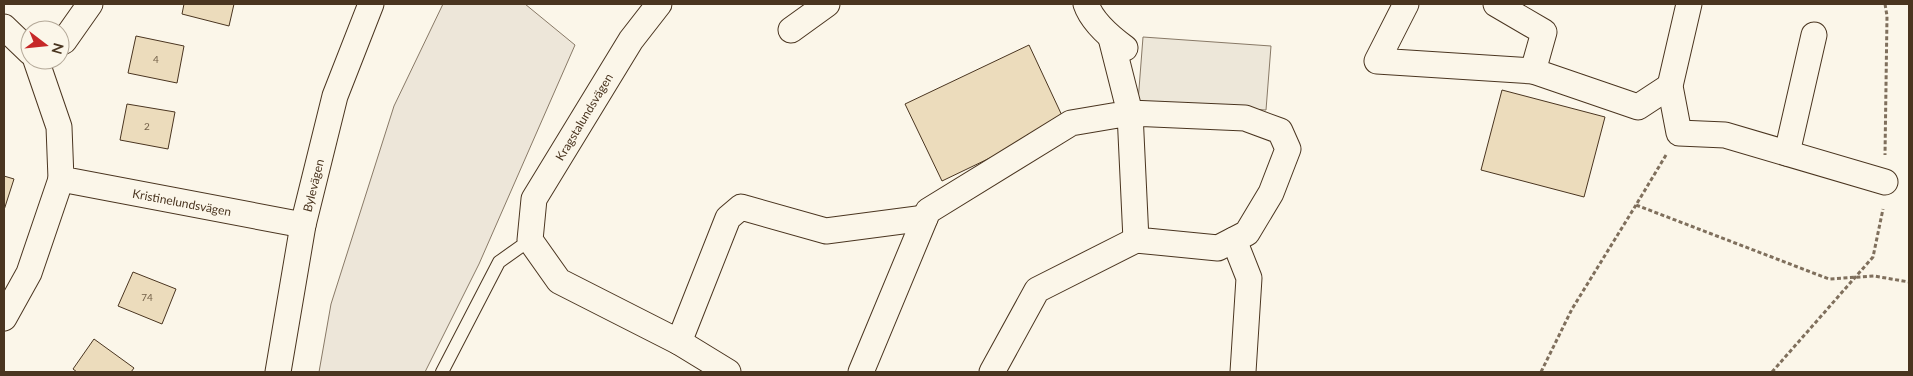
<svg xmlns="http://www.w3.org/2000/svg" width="1913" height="376" viewBox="0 0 1913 376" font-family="Lato,sans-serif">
<rect width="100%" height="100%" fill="#fbf6e9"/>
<polygon fill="#ede6d9" stroke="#887966" points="443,4 525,4 575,45 479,264 425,372 319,372 331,304 394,106"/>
<polygon fill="#ede7d9" stroke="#887966" points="1143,37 1271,46 1266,110 1138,102"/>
<g fill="#ecdcbc" stroke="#4a3520">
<polygon points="184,4 234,4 229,26 182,14"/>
<polygon points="136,36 184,46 177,83 128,73"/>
<polygon points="1029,45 1065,122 942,181 905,104"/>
<polygon points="1502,90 1605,117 1584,197 1481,170"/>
<polygon points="127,104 175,112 168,149 120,140"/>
<polygon points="4,176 14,179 4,210"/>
<polygon points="133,272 176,289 162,324 118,306"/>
<polygon points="94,339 134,368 131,372 77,372 73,369"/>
</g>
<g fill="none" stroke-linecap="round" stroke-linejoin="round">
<g stroke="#4a3520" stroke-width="14">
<polyline id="service" points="442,372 499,262 530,240"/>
</g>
<g stroke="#4a3520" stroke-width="27">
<g id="minor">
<polyline points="659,4 631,40 534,199 530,240 559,281 679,342 728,218 741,207 826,231 925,218"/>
<path d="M1086,4C1092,22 1110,37 1125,48"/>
<polyline points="1406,4 1377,61 1533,71 1638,107 1670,86"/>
<polyline points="1496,4 1544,32 1533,71"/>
<polyline points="1689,4 1670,86 1679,133 1725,135 1885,182"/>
<polyline points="4,27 30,52"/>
<polyline points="791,30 827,4"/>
<polyline points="60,43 64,41 90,4"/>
<path id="s1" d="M36,60L59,127L61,179L303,225"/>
<polyline points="1787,153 1814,35"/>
<polyline points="1234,240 1249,278 1243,372"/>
<polyline points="4,318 29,273 61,179"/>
<polyline points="679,342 728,372"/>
<path id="s2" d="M278,372L303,225L335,96L371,4"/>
<polyline points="861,372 928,211 1071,123 1130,113 1136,240 1218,248 1247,233 1271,193 1288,149 1280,131 1245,118 1130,113 1111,38"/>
<polyline points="992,372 1037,290 1136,240"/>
</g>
</g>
<g stroke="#7f6f5c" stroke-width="3" stroke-dasharray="4 2.5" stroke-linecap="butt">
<polyline points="1885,4 1887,16 1885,155"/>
<polyline points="1666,155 1636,205 1829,279 1874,276 1909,282"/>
<polyline points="1541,372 1572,309 1636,205"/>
<polyline points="1772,372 1873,257 1883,209"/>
</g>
<use href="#service" stroke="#fbf6e9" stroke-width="12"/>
<use href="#minor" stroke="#fbf6e9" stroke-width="25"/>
</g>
<g text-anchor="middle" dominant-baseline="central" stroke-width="4" stroke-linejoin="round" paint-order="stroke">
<g font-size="10" fill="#725f47">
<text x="156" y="59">4</text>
<text x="147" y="126">2</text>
<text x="147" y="297">74</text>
</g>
<g font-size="12" fill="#4a3520" stroke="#fbf6e9">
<text transform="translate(584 117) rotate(-59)">Kragstalundsvägen</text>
<text stroke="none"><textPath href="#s2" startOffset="190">Bylevägen</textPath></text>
<text stroke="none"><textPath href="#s1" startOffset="246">Kristinelundsvägen</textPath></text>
</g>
</g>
<rect width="1913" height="376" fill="none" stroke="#4a3520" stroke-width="10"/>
<g transform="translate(45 45) rotate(106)"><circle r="24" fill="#fbf6e9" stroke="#b4a999"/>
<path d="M0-4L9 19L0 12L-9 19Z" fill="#c62828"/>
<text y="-8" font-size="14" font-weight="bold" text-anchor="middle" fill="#4a3520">N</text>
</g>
</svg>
